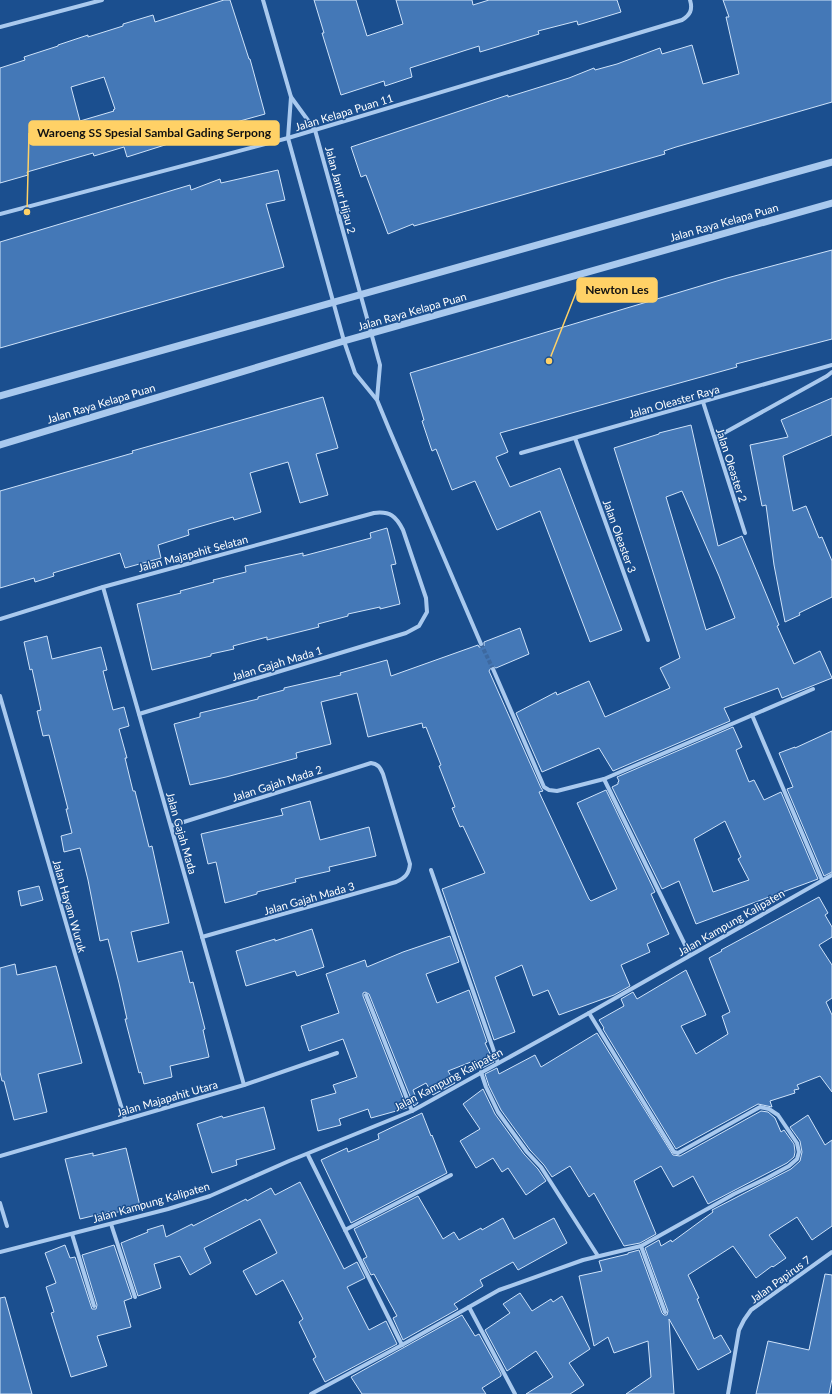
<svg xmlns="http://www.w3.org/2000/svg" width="832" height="1394" viewBox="0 0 832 1394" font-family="Lato,sans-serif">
<rect width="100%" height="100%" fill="#1b4f8f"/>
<g fill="#4478b7" stroke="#cfe3fa" fill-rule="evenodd">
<path d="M224,0H230L249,59H250L265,114L222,126V123L186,134L187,138L127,157L124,147L94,156L93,153L27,172L28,175L0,183V68L25,60L24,57L58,46V45L88,35V37L123,26V24L153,15L155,22ZM104,77L115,109L113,110L114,111L80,121L71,87Z"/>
<polygon points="314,0 356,0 367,36 403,24 396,0 472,0 473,5 489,0 617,0 621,12 578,25 577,21 538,31 539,34 480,52 479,46 410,68 412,77 385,86 384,81 341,95 322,33 324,33"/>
<polygon points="723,0 832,0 832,102 676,147 664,151 665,154 414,226 413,224 388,234 366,175 361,177 351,147 508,95 508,97 569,78 594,68 595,70 617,64 660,48 662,54 692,45 703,84 739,74 726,17 729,17"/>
<polygon points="278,170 285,200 266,204 284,267 0,348 0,242 190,185 191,190 220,179 221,183"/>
<polygon points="832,250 832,339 736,364 737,367 500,433 508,452 496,457 510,487 560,468 622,630 590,642 540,511 497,530 475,481 452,490 436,449 432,451 422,421 424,420 410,373 727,278"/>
<polygon points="323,397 338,448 316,454 328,495 300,503 288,462 250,473 261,512 234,520 233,517 188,530 189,535 158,545 161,558 125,568 120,553 53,573 54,576 35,582 34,578 0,588 0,491 133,453 132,451"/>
<polygon points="832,398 832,435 783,456 793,511 806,506 819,538 822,537 832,561 832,597 799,613 800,615 785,622 774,565 766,505 762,506 750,445 788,437 781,420"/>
<path d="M691,425L718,546L742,536L779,625L777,626L794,664L820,651L832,678L782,698L778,688L724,708L730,721L613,771L599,748L542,772L516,713L556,692L557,695L589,681L605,717L670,688L660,668L680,658L614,448L659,434V433ZM682,491L719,576L735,618L706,630L666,497Z"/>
<polygon points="387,528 396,564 391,565 400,604 380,609 380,607 348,614 348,616 318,624 319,627 267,640 267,637 233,646 234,649 211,654 211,656 152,670 137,604 181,593 180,591 214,582 213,580 246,572 245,566 303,553 303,556 371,538 370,533"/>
<polygon points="520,628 529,654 496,668 492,666 489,671 541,788 543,791 539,792 589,899 591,901 617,889 577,803 606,790 655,892 651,894 669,934 647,944 650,952 621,965 630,986 614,995 559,1015 548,990 533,996 522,965 495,977 515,1032 494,1040 442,889 485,873 463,826 460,827 452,808 455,807 439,766 441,765 426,727 423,728 422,723 368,737 357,693 321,702 331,744 296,753 297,758 226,777 190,785 174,724 200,717 200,713 258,699 258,697 284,690 284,688 341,675 340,673 387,660 391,676 478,645 479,647 482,647 484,646 484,642"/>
<polygon points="47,636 52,659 101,647 107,670 103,671 113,710 124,707 129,726 119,729 127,758 125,758 133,791 135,791 149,847 152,846 169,923 131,932 138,962 182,951 190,983 193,982 205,1029 203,1030 209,1057 170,1066 172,1077 144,1084 141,1072 139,1073 125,1019 127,1019 119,983 108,939 100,941 88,880 80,848 64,852 61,836 72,833 66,809 68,809 49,735 43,736 37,711 41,710 32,669 30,670 24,642"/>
<path d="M733,727L742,747L736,750L749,782L754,780L764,800L781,792L818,879L696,924L679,881L662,889L612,787L618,784V782L619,781L617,777ZM725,821L741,857L738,859L749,880L713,892L694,839Z"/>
<polygon points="832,731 832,872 824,876 787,789 793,787 779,753 795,747 795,748"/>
<polygon points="310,801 320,840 369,827 376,856 329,867 330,871 295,879 296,882 257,892 257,894 225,903 216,862 208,864 201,834 283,815 281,809"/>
<polygon points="39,886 43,900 21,906 18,891"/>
<polygon points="819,897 828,913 825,915 832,927 832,937 819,945 832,965 832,998 826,1002 832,1015 832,1092 820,1076 797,1085 799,1089 794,1090 795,1093 770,1101 772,1107 758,1104 676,1149 603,1029 604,1028 599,1020 624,1006 621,999 633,992 637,999 686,970 706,1015 681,1026 696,1054 728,1034 722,1016 730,1012 709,958 722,951 721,950"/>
<polygon points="312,929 324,967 297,976 295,971 246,986 236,951 275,939 275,941"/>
<polygon points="450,936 459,962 426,974 437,1003 469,990 487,1042 485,1043 494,1062 480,1069 476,1060 448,1071 455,1083 433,1095 426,1083 413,1090 418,1103 414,1106 369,994 365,992 363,993 363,996 407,1108 371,1118 368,1109 339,1119 341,1125 318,1131 311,1100 336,1093 333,1085 357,1077 343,1039 309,1051 301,1026 339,1013 326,974 365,960 367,967 403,952"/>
<polygon points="15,964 17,975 56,966 82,1063 38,1074 47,1112 14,1120 4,1081 2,1081 0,1072 0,968"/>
<polygon points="597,1033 673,1155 680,1156 761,1111 768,1112 775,1118 781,1132 784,1130 794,1144 795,1152 794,1157 787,1163 708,1204 693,1176 673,1187 661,1166 634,1181 656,1234 640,1243 624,1246 594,1193 589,1197 570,1166 552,1177 544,1165 530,1150 501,1110 489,1086 485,1074 497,1068 499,1074 535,1055 541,1067"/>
<polygon points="483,1089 495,1114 524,1154 538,1169 546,1181 526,1195 508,1168 502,1172 493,1158 476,1168 460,1141 480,1129 463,1104"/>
<polygon points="264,1107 275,1149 236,1160 237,1165 212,1173 197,1124 222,1116 223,1118"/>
<polygon points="422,1113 431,1136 432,1135 447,1173 351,1223 321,1160 347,1148 348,1152 379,1139 378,1134"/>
<polygon points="808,1115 825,1145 832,1140 832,1226 812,1240 797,1217 769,1235 786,1258 773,1267 772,1266 756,1278 733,1246 688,1275 699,1298 697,1299 714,1339 721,1335 731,1352 698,1370 669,1319 674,1394 626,1394 651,1377 648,1341 614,1353 608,1337 594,1346 579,1276 602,1271 599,1261 628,1254 628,1253 639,1250 662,1313 664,1315 667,1315 668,1311 645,1248 659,1240 661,1246 671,1240 672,1242 713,1212 712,1210 791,1169 800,1161 802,1152 800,1141 790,1127"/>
<polygon points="126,1148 140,1206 114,1213 113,1211 80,1219 65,1159 93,1153 93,1156"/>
<polygon points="300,1182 344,1269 357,1262 365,1278 347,1287 369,1330 386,1321 397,1344 325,1382 313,1359 316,1357 299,1322 303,1319 283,1280 256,1295 243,1271 277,1253 260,1219 204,1248 211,1263 190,1275 180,1256 154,1264 161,1288 138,1296 121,1243 148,1232 147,1230 163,1225 166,1237 192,1224 193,1226 246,1199 247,1201 271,1188 275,1195"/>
<polygon points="418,1196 443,1239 454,1232 459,1240 481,1228 482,1230 503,1218 514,1239 554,1218 567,1243 518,1270 513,1262 480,1280 483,1286 454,1304 458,1309 403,1340 393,1318 397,1316 374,1274 371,1275 363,1259 367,1257 354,1229"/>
<polygon points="65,1245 70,1258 75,1257 92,1309 96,1309 97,1305 82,1255 114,1245 132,1298 124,1301 131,1327 97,1336 107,1366 71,1377 51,1313 54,1312 46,1287 56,1283 45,1253"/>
<polygon points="825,1274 832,1275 832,1379 829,1394 756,1394 768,1341 809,1350"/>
<polygon points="520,1293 532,1311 551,1299 553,1302 562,1296 590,1349 569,1363 584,1385 570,1394 526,1394 553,1377 536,1351 507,1371 485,1330 510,1313 503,1304"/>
<polygon points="5,1297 32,1394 0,1394 0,1298"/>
<polygon points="462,1315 475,1336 479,1334 501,1374 501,1376 482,1388 486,1394 362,1394 351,1377"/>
</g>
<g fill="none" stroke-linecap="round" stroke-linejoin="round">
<polyline stroke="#3d69a0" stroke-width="4" stroke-dasharray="4 2" stroke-linecap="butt" points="481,644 493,669"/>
<g stroke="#a9c9ee" stroke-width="4">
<polyline points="263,0 291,97 288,138 344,341 355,373 377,400 389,429 481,644"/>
<polyline points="0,27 102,0"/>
<polyline points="291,97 315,130 380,365 377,399"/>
<path d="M0,214L288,138L682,20C690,15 693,10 690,0"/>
<polyline points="703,402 745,533"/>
<polyline points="575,438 648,640"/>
<polyline points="715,438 827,376 832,372"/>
<polyline points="521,453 832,365"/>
<polyline points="103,587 244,1085"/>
<path d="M0,619L103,587L374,513C390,511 396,516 403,530L426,598L427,612L419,626L406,633L139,714"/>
<polyline points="493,669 544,787 549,790 557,791 604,779 813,689"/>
<polyline points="0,696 75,954 125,1119"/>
<polyline points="752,715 822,880"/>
<polyline points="604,779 690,955"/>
<path d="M171,826L371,763C378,764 380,767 383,774L410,864C409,874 405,878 396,882L202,937"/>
<polyline points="431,870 498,1063"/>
<polyline points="366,995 412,1111"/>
<polyline points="481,1072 486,1087 498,1112 527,1152 541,1167 598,1256"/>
<polyline points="308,1155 402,1345"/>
<polyline points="0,1156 244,1085 337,1053"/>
<polyline points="0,1203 7,1226"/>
<polyline points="111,1224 135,1297"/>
<polyline points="345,1230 451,1175"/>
<polyline points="72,1234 94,1306"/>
<polyline points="641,1246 665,1312"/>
<polyline points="0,1252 168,1209 210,1196 289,1161 412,1111 589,1013 832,875"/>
<polyline points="469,1307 515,1394"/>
<polyline points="311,1394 402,1345 499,1290 583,1260 641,1246 734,1194 767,1178 789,1166 797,1159 799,1152 797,1143 778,1115 769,1109 760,1107 678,1153 674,1152 589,1013"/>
<polyline points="728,1394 739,1330 744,1320 751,1310 832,1252"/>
</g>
<g stroke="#a9c9ee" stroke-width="7">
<polyline points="0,396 832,162"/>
<polyline points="0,445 344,341 832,203"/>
</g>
</g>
<g text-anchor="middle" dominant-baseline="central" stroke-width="3" stroke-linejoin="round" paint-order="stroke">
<g font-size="11" fill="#fff" stroke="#1b4f8f">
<text transform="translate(344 112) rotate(-17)">Jalan Kelapa Puan 11</text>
<text transform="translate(341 190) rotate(75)">Jalan Janur Hijau 2</text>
<text transform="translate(724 222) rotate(-16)">Jalan Raya Kelapa Puan</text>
<text transform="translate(412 311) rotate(-16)">Jalan Raya Kelapa Puan</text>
<text transform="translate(674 401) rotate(-16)">Jalan Oleaster Raya</text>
<text transform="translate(101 403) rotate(-17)">Jalan Raya Kelapa Puan</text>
<text transform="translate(732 465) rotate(72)">Jalan Oleaster 2</text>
<text transform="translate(620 536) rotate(70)">Jalan Oleaster 3</text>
<text transform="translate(193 553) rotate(-15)">Jalan Majapahit Selatan</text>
<text transform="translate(277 663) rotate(-17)">Jalan Gajah Mada 1</text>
<text transform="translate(277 783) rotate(-18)">Jalan Gajah Mada 2</text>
<text transform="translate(182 833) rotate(74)">Jalan Gajah Mada</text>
<text transform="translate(309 898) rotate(-16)">Jalan Gajah Mada 3</text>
<text transform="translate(70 906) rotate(74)">Jalan Hayam Wuruk</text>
<text transform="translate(731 922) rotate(-30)">Jalan Kampung Kalipaten</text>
<text transform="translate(448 1079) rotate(-28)">Jalan Kampung Kalipaten</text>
<text transform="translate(167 1098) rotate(-16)">Jalan Majapahit Utara</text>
<text transform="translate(151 1202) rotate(-16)">Jalan Kampung Kalipaten</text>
<text transform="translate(780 1279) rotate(-36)">Jalan Papirus 7</text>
</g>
</g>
<path fill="none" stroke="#ffd166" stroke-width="1.5" d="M27 212L29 133M549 361L577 290"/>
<g fill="#ffd166" stroke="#1b4f8f" stroke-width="1.5">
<circle cx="27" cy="212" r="4"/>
<circle cx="549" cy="361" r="4"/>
</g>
<g fill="#ffd166" stroke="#ffd166" stroke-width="1.5">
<rect x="29" y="121" width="250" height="24" rx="4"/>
<rect x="577" y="278" width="80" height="24" rx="4"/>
</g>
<g font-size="12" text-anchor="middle" font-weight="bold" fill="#111">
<text x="154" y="137">Waroeng SS Spesial Sambal Gading Serpong</text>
<text x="617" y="294">Newton Les</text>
</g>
</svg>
